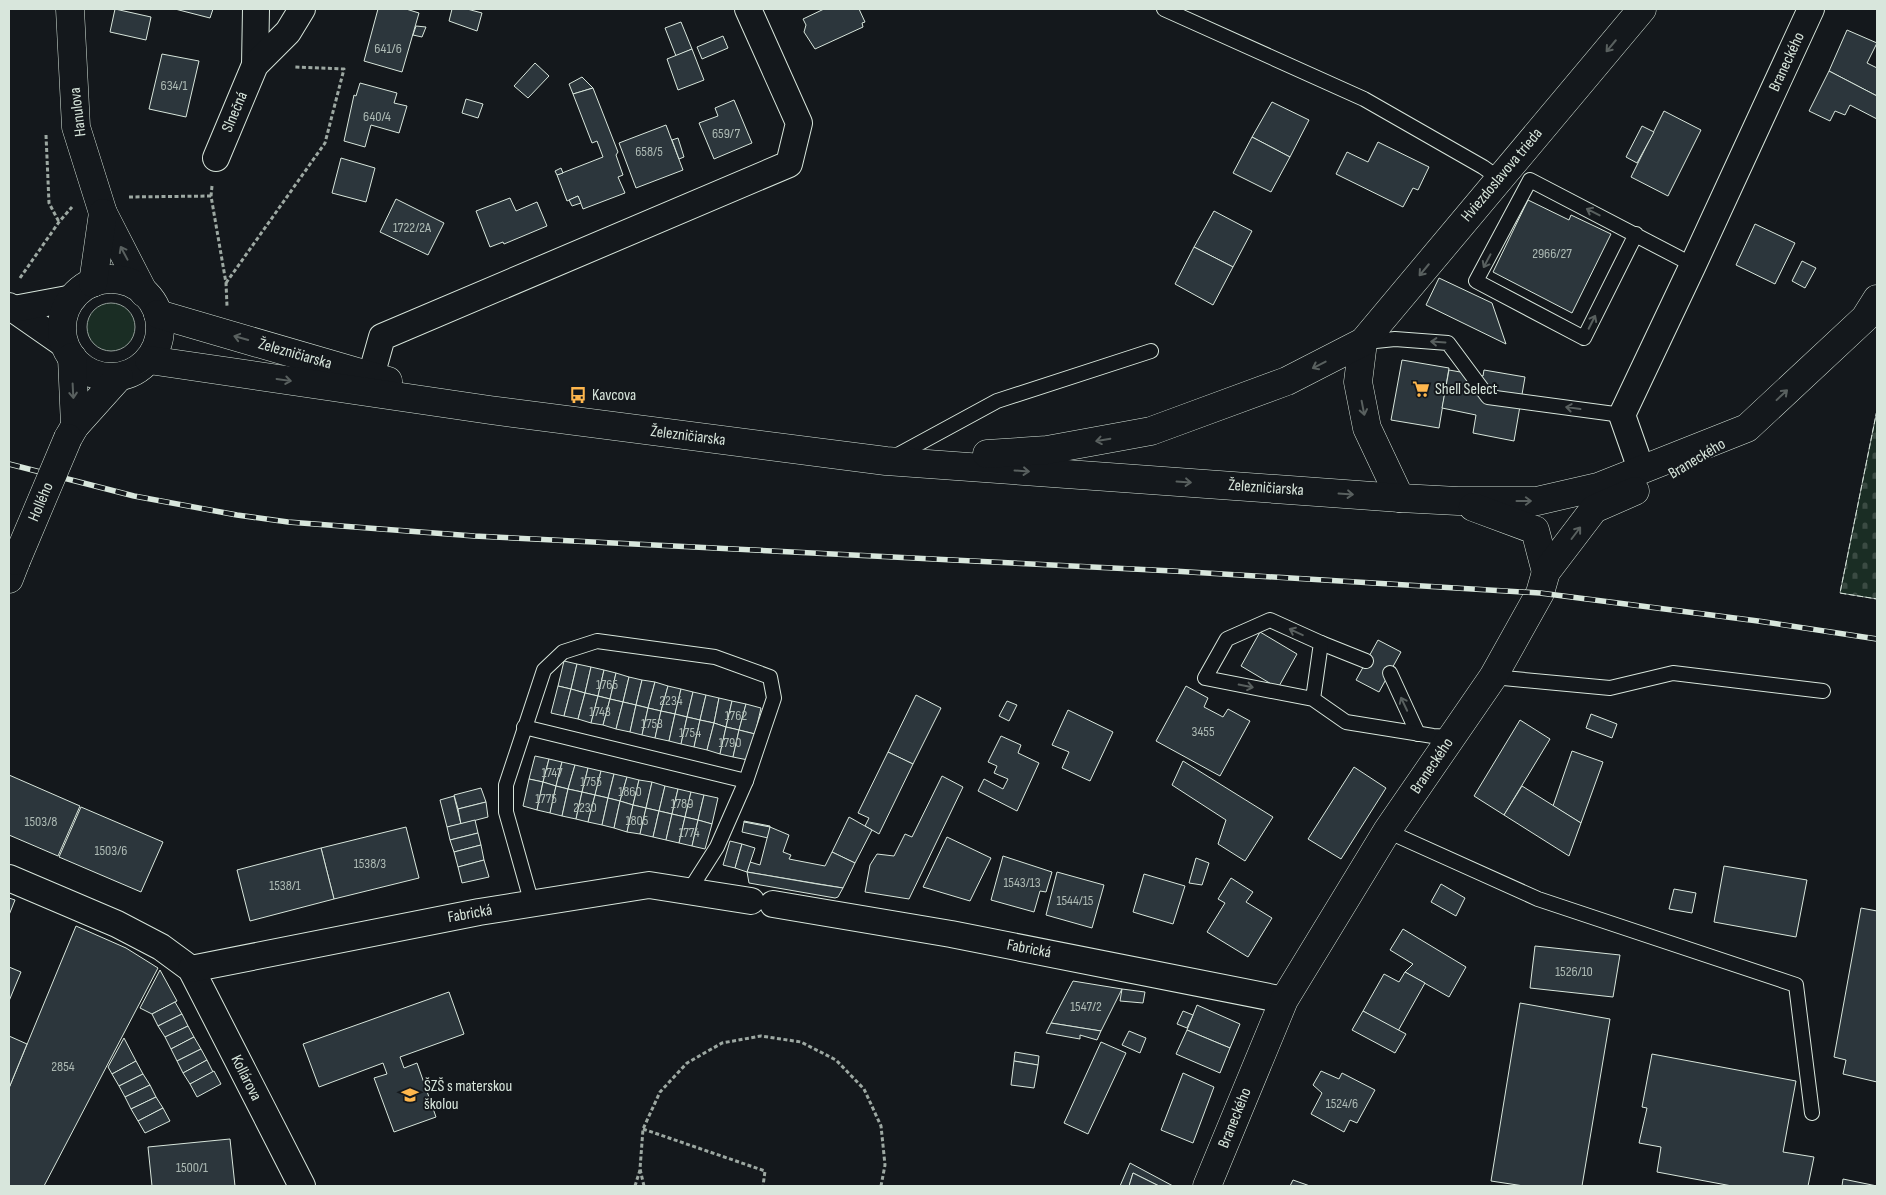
<svg xmlns="http://www.w3.org/2000/svg" width="1886" height="1195" viewBox="0 0 1886 1195" font-family="'Sofia Sans Condensed',sans-serif">
<style>
.green{fill:#1a2d24;stroke:#939e99}
.cemetery{fill:url(#cemetery-stones);stroke:#939e99}
.building{fill:#2c363c;stroke:#d8e6dc}
.lines{fill:none;stroke-linecap:round;stroke-linejoin:round}
.service-casing{stroke:#d8e6dc;stroke-width:16}
.minor-casing{stroke:#d8e6dc;stroke-width:28}
.tertiary-casing{stroke:#d8e6dc;stroke-width:29}
.path{stroke:#9da8a2;stroke-width:3;stroke-dasharray:4 2.5;stroke-linecap:butt}
.service{stroke:#14181c;stroke-width:14}
.minor{stroke:#14181c;stroke-width:26}
.tertiary{stroke:#14181c;stroke-width:28}
.rail-casing{stroke:#d8e6dc;stroke-width:5.5}
.rail{stroke:#14181c;stroke-width:4;stroke-dasharray:11;stroke-linecap:butt}
.tertiary-bridge-casing{stroke:#d8e6dc;stroke-width:29;stroke-linecap:butt}
.tertiary-bridge{stroke:#14181c;stroke-width:28}
.fence{stroke:#d8e6dc;stroke-width:1;stroke-dasharray:6 2.5;stroke-linecap:butt}
.oneway{stroke:#59605f}
.labels{text-anchor:middle;dominant-baseline:central;stroke-width:4;stroke-linejoin:round;paint-order:stroke}
.number-label{font-size:14px;fill:#adbab4}
.street-label{font-size:16px;fill:#d8e6dc;stroke:#14181c}
.poi-label{font-size:16px;fill:#d8e6dc;stroke:#14181c;text-anchor:start}
</style>
<defs>
<pattern id="cemetery-stones" width="16" height="16" patternUnits="userSpaceOnUse" patternTransform="scale(1.25)"><rect width="16" height="16" fill="#1a2d24"/><path d="M2 7V4a2 2 0 0 1 4 0v3zM10 15v-3a2 2 0 0 1 4 0v3z" fill="#3b4b43"/></pattern>
</defs>
<rect width="100%" height="100%" fill="#14181c"/>
<!-- green -->
<circle class="green" cx="111" cy="327" r="24"/>
<!-- cemetery -->
<path class="cemetery" d="M1877,410V599L1840,593Z"/>
<!-- building -->
<g class="building">
<path d="M115,9L151,17L146,40L110,32Z"/>
<path d="M175,9H213L210,18Z"/>
<path d="M378,9H406L419,13L402,72L364,61Z"/>
<path d="M452,9H467L482,13L477,31L449,21Z"/>
<path d="M824,9H859L865,22L862,23L863,27L815,49L804,32L806,25L803,19Z"/>
<path d="M681,22L692,49L676,56L665,28Z"/>
<path d="M416,26L426,27L422,37L413,35Z"/>
<path d="M1847,30L1877,43L1867,63L1877,68V96L1829,71Z"/>
<path d="M723,36L728,48L702,59L697,47Z"/>
<path d="M692,49L704,80L678,90L667,59Z"/>
<path d="M162,54L199,61L186,117L149,109Z"/>
<path d="M535,63L549,76L528,98L514,86Z"/>
<path d="M1829,71L1877,96V119L1850,105L1845,115L1835,111L1830,121L1809,111Z"/>
<path d="M582,77L593,88L573,94L569,84Z"/>
<path d="M360,83L397,93L394,103L407,106L399,133L371,125L365,147L344,141L354,95L356,96Z"/>
<path d="M593,88L618,152L616,155L623,175L618,177L625,193L583,209L578,196L567,201L557,175L603,157L597,141L592,143L573,94Z"/>
<path d="M466,99L483,104L478,118L462,113Z"/>
<path d="M734,100L752,143L714,159L699,123L718,116L715,108Z"/>
<path d="M1272,102L1309,120L1290,157L1252,137Z"/>
<path d="M1664,111L1701,130L1668,196L1631,177Z"/>
<path d="M666,125L683,170L636,188L619,143Z"/>
<path d="M1642,126L1654,132L1637,163L1626,157Z"/>
<path d="M1252,137L1290,157L1271,192L1233,173Z"/>
<path d="M678,138L684,157L679,159L672,140Z"/>
<path d="M1378,142L1429,167L1418,190L1413,188L1403,207L1336,174L1347,152L1368,162Z"/>
<path d="M341,158L375,168L366,202L332,193Z"/>
<path d="M561,168L563,173L557,175L555,171Z"/>
<path d="M578,196L581,203L572,206L569,200Z"/>
<path d="M510,198L516,211L537,202L547,226L504,244L503,242L490,247L476,211Z"/>
<path d="M396,199L444,223L428,255L380,232Z"/>
<path d="M1528,200L1569,220L1571,215L1611,234L1572,313L1493,272Z"/>
<path d="M1214,211L1252,231L1233,267L1194,247Z"/>
<path d="M1755,224L1795,243L1775,284L1736,265Z"/>
<path d="M1194,247L1233,267L1213,305L1175,284Z"/>
<path d="M1802,261L1816,268L1805,288L1792,281Z"/>
<path d="M1439,278L1492,303L1506,344L1426,305Z"/>
<path d="M1402,360L1449,368L1439,428L1391,420Z"/>
<path d="M1449,370L1483,376L1484,370L1525,377L1514,441L1473,433L1476,415L1442,408Z"/>
<path d="M1260,632L1297,654L1278,688L1241,666Z"/>
<path d="M1378,640L1401,652L1379,692L1356,680Z"/>
<path d="M564,661L577,664L571,689L558,686Z"/>
<path d="M577,664L591,667L585,693L571,689Z"/>
<path d="M591,667L604,670L598,696L585,693Z"/>
<path d="M604,670L616,673L610,699L598,696Z"/>
<path d="M616,673L629,677L623,702L610,699Z"/>
<path d="M629,677L642,680L636,705L623,702Z"/>
<path d="M642,680L655,682L648,708L636,705Z"/>
<path d="M655,682L668,686L661,711L648,708Z"/>
<path d="M558,686L571,689L564,716L551,713Z"/>
<path d="M668,686L681,689L675,714L661,711Z"/>
<path d="M1186,686L1208,698L1204,707L1223,717L1228,709L1250,721L1220,776L1156,741Z"/>
<path d="M571,689L585,693L578,719L564,716Z"/>
<path d="M681,689L693,692L687,717L675,714Z"/>
<path d="M693,692L706,695L700,720L687,717Z"/>
<path d="M585,693L598,696L591,723L578,719Z"/>
<path d="M706,695L719,698L714,723L700,720Z"/>
<path d="M916,695L941,708L913,764L888,752Z"/>
<path d="M598,696L610,699L603,725L591,723Z"/>
<path d="M719,698L732,701L726,727L714,723Z"/>
<path d="M610,699L623,702L616,729L603,725Z"/>
<path d="M732,701L746,704L739,730L726,727Z"/>
<path d="M1007,701L1017,705L1009,721L999,716Z"/>
<path d="M623,702L636,705L630,732L616,729Z"/>
<path d="M746,704L761,708L755,734L739,730Z"/>
<path d="M636,705L648,708L642,735L630,732Z"/>
<path d="M648,708L661,711L655,738L642,735Z"/>
<path d="M1068,710L1113,732L1090,781L1062,768L1069,752L1052,745Z"/>
<path d="M661,711L675,714L669,741L655,738Z"/>
<path d="M675,714L687,717L681,744L669,741Z"/>
<path d="M1591,714L1617,724L1612,738L1586,728Z"/>
<path d="M687,717L700,720L694,747L681,744Z"/>
<path d="M700,720L714,723L707,750L694,747Z"/>
<path d="M1520,720L1550,739L1504,815L1474,796Z"/>
<path d="M714,723L726,727L720,754L707,750Z"/>
<path d="M726,727L739,730L733,757L720,754Z"/>
<path d="M739,730L755,734L748,760L733,757Z"/>
<path d="M1001,736L1021,745L1018,753L1039,763L1017,811L978,791L984,779L1003,789L1008,779L994,773L997,766L988,762Z"/>
<path d="M1572,751L1603,762L1581,823L1553,806Z"/>
<path d="M888,752L913,764L879,834L865,826L869,818L858,813Z"/>
<path d="M535,756L549,759L543,782L529,779Z"/>
<path d="M549,759L562,762L556,786L543,782Z"/>
<path d="M1183,761L1273,817L1245,861L1218,844L1226,820L1172,785Z"/>
<path d="M562,762L575,765L568,789L556,786Z"/>
<path d="M575,765L588,768L582,792L568,789Z"/>
<path d="M1354,767L1386,788L1341,859L1308,839Z"/>
<path d="M588,768L601,771L595,795L582,792Z"/>
<path d="M601,771L614,774L608,798L595,795Z"/>
<path d="M614,774L627,777L620,801L608,798Z"/>
<path d="M9,775L80,806L58,856L9,835Z"/>
<path d="M942,776L963,787L909,899L865,892L870,865L877,854L894,856L905,834L912,837Z"/>
<path d="M627,777L639,780L633,805L620,801Z"/>
<path d="M529,779L543,782L537,810L523,806Z"/>
<path d="M639,780L652,782L646,808L633,805Z"/>
<path d="M543,782L556,786L550,813L537,810Z"/>
<path d="M652,782L665,786L659,811L646,808Z"/>
<path d="M556,786L568,789L562,816L550,813Z"/>
<path d="M665,786L678,789L672,814L659,811Z"/>
<path d="M1522,786L1581,823L1569,856L1504,815Z"/>
<path d="M481,788L486,802L458,809L454,795Z"/>
<path d="M568,789L582,792L576,819L562,816Z"/>
<path d="M678,789L691,792L685,817L672,814Z"/>
<path d="M582,792L595,795L588,822L576,819Z"/>
<path d="M691,792L704,795L698,820L685,817Z"/>
<path d="M595,795L608,798L602,825L588,822Z"/>
<path d="M704,795L718,798L712,824L698,820Z"/>
<path d="M454,796L461,824L447,827L440,800Z"/>
<path d="M608,798L620,801L614,828L602,825Z"/>
<path d="M620,801L633,805L627,832L614,828Z"/>
<path d="M486,802L488,817L461,824L458,809Z"/>
<path d="M633,805L646,808L640,834L627,832Z"/>
<path d="M81,807L163,842L141,892L59,857Z"/>
<path d="M646,808L659,811L653,837L640,834Z"/>
<path d="M659,811L672,814L666,840L653,837Z"/>
<path d="M672,814L685,817L679,843L666,840Z"/>
<path d="M685,817L698,820L692,846L679,843Z"/>
<path d="M849,817L872,830L855,863L832,852Z"/>
<path d="M475,820L478,833L450,840L447,827Z"/>
<path d="M698,820L712,824L705,849L692,846Z"/>
<path d="M744,821L770,826V827L744,822Z"/>
<path d="M744,822L770,827L768,838L742,832Z"/>
<path d="M406,827L419,878L334,899L321,848Z"/>
<path d="M770,827L789,835L783,852L791,855L789,859L825,866L832,852L855,863L843,888L747,872L750,862L760,865Z"/>
<path d="M478,833L481,845L454,852L450,840Z"/>
<path d="M947,837L991,858L970,901L923,887Z"/>
<path d="M730,841L742,844L735,868L723,865Z"/>
<path d="M742,844L755,848L747,872L735,868Z"/>
<path d="M481,845L484,860L458,867L454,852Z"/>
<path d="M321,848L334,899L250,921L237,870Z"/>
<path d="M1003,856L1052,872L1046,892L1040,891L1034,912L991,900Z"/>
<path d="M1196,858L1209,863L1202,885L1189,883Z"/>
<path d="M484,860L489,877L462,883L458,867Z"/>
<path d="M1724,866L1807,880L1796,937L1714,922Z"/>
<path d="M747,872L817,884L843,888L838,897L835,898L749,883Z"/>
<path d="M1057,872L1104,885L1092,928L1046,915Z"/>
<path d="M1144,874L1185,886L1173,924L1133,912Z"/>
<path d="M1231,878L1253,892L1246,902L1272,918L1248,957L1207,932L1225,903L1218,899Z"/>
<path d="M1441,884L1465,898L1456,916L1431,902Z"/>
<path d="M1674,889L1696,893L1692,913L1669,909Z"/>
<path d="M9,898L15,900L9,915Z"/>
<path d="M1861,908L1877,911V1082L1843,1074L1846,1060L1834,1057Z"/>
<path d="M76,926L126,948L158,968L44,1186H9V1088Z"/>
<path d="M1403,929L1466,967L1449,997L1405,972L1413,964L1390,950Z"/>
<path d="M1535,946L1620,955L1613,997L1530,988Z"/>
<path d="M9,967L21,972L9,1001Z"/>
<path d="M160,970L177,1001L152,1014L140,1008Z"/>
<path d="M1405,972L1425,983L1398,1031L1363,1011L1384,974L1399,982Z"/>
<path d="M1073,981L1122,989L1101,1031L1051,1023Z"/>
<path d="M1122,989L1145,992L1143,1003L1120,1001Z"/>
<path d="M449,992L464,1034L400,1057L404,1068L417,1063L436,1117L394,1132L374,1078L387,1074L383,1063L319,1087L303,1044Z"/>
<path d="M175,1002L182,1014L158,1026L152,1014Z"/>
<path d="M1520,1003L1610,1019L1582,1186H1524L1491,1181Z"/>
<path d="M1197,1005L1240,1024L1230,1048L1187,1030Z"/>
<path d="M1183,1011L1193,1015L1187,1028L1177,1024Z"/>
<path d="M1363,1011L1406,1034L1395,1053L1352,1030Z"/>
<path d="M182,1014L188,1026L165,1037L158,1026Z"/>
<path d="M1051,1023L1101,1031L1097,1040L1080,1035V1039L1046,1033Z"/>
<path d="M188,1026L194,1037L171,1049L165,1037Z"/>
<path d="M1187,1030L1230,1048L1220,1073L1176,1054Z"/>
<path d="M1129,1031L1146,1038L1140,1053L1122,1045Z"/>
<path d="M9,1036L27,1044L9,1088Z"/>
<path d="M194,1037L201,1049L177,1061L171,1049Z"/>
<path d="M124,1038L136,1061L112,1074L108,1067Z"/>
<path d="M1101,1042L1126,1053L1088,1134L1064,1123Z"/>
<path d="M201,1049L207,1060L183,1073L177,1061Z"/>
<path d="M1015,1052L1039,1056L1038,1065L1014,1061Z"/>
<path d="M1652,1054L1796,1081L1783,1152L1814,1157L1808,1186H1732L1657,1172L1661,1147L1639,1143L1647,1108L1642,1107Z"/>
<path d="M207,1060L213,1072L190,1084L183,1073Z"/>
<path d="M136,1061L143,1074L119,1086L112,1074Z"/>
<path d="M1014,1061L1038,1065L1034,1088L1011,1085Z"/>
<path d="M214,1071L221,1084L197,1097L190,1084Z"/>
<path d="M1321,1071L1339,1079L1342,1073L1375,1090L1357,1123L1350,1120L1344,1132L1311,1114L1322,1093L1313,1085Z"/>
<path d="M1183,1073L1214,1087L1193,1143L1161,1130Z"/>
<path d="M143,1074L150,1085L125,1097L119,1086Z"/>
<path d="M150,1085L156,1097L131,1109L125,1097Z"/>
<path d="M156,1097L163,1108L138,1121L131,1109Z"/>
<path d="M163,1108L170,1121L145,1133L138,1121Z"/>
<path d="M230,1139L235,1186H152L148,1147Z"/>
<path d="M1130,1163L1173,1186H1159L1133,1173L1129,1186H1120Z"/>
<path d="M1133,1173L1159,1186H1129Z"/>
<path d="M1843,1179L1877,1186H1842Z"/>
<path d="M1293,1180L1310,1186H1290Z"/>
</g>
<g class="lines">
<!-- service casing -->
<g class="service-casing">
<g id="service">
<path d="M1164,9L1364,99L1483,167L1500,179"/>
<path d="M1636,234L1584,338L1476,281L1530,180L1693,265"/>
<path d="M1366,342L1395,339L1448,343L1488,397L1622,415"/>
<path d="M894,457L997,401L1151,351"/>
<path d="M1321,643L1366,661"/>
<path d="M1390,673L1418,734"/>
<path d="M1493,677L1610,688L1673,673L1823,691"/>
<path d="M1313,699L1321,643L1270,620L1227,639L1205,678L1313,699L1346,722L1433,736L1451,737"/>
<path d="M524,727L746,781"/>
<path d="M1387,831L1538,899L1796,985L1812,1113"/>
<path d="M532,904L506,812V785L544,670L563,652L597,641L715,657L770,677L774,698L746,781L717,847L689,891"/>
</g>
</g>
<!-- minor casing -->
<g class="minor-casing">
<g id="minor">
<path d="M255,65L256,9"/>
<path d="M216,158L255,65L288,32L302,9"/>
<path d="M9,306L65,345"/>
<path d="M14,309L73,298"/>
<path d="M371,376L382,337L789,164L799,123L748,9"/>
<path d="M1641,469L1622,415L1693,265L1811,9"/>
<path d="M9,878L117,924L161,947L191,969L302,1186"/>
<path d="M773,904L951,934L1284,1000"/>
<path d="M191,969L479,912L649,885L751,901"/>
</g>
</g>
<!-- tertiary casing -->
<g class="tertiary-casing">
<g id="tertiary">
<path d="M70,9L76,127L103,213L144,293"/>
<circle cx="111" cy="328" r="49"/>
<path d="M93,283L103,213"/>
<path d="M158,314L388,381"/>
<path d="M1363,342L1358,382L1367,428L1400,498"/>
<path d="M72,357L75,426"/>
<path d="M149,360L490,410L886,461L1400,498L1458,501H1537L1598,487L1747,428L1865,318L1877,299"/>
<path d="M68,438L75,426L119,377"/>
<path d="M987,454L1047,450L1151,431L1287,381L1363,342L1642,9"/>
<path d="M1473,507L1535,530L1546,572"/>
<path d="M9,579L16,561"/>
<path d="M1207,1186L1284,1000L1387,831L1493,677L1540,593L1546,572L1594,509L1635,491"/>
</g>
</g>
<!-- path -->
<g class="path">
<path d="M46,135L49,203L59,222"/>
<path d="M212,186L211,196L226,283L227,306"/>
<path d="M129,197L211,196"/>
<path d="M20,278L59,222L72,207"/>
<path d="M226,283L325,143L344,69L294,67"/>
<path d="M643,1129L765,1171L763,1186"/>
<path d="M635,1186L640,1170"/>
<path d="M644,1186L640,1169L643,1129L660,1092L687,1063L722,1043L761,1036L801,1042L836,1060L864,1089L881,1126L885,1165L881,1186"/>
</g>
<!-- service -->
<use href="#service" class="service"/>
<!-- minor -->
<use href="#minor" class="minor"/>
<!-- tertiary -->
<use href="#tertiary" class="tertiary"/>
<!-- rail casing -->
<g class="rail-casing">
<path id="rail" d="M9,464L134,496L237,515L288,522L474,536L1173,571L1540,593L1758,621L1877,639"/>
</g>
<!-- rail -->
<use href="#rail" class="rail"/>
<!-- tertiary-bridge casing -->
<g class="tertiary-bridge-casing">
<path id="tertiary-bridge" d="M16,561L68,438"/>
</g>
<!-- tertiary-bridge -->
<use href="#tertiary-bridge" class="tertiary-bridge"/>
<!-- fence -->
<path class="fence" d="M1877,410L1840,593L1877,599"/>
</g>
<!-- one-way arrows -->
<defs><path id="oneway-shaft" d="M-6 0H5M1.5-3L5.5 0L1.5 3" fill="none" stroke-width="1.6" stroke-linecap="round" stroke-linejoin="round" transform="scale(1.25)"/></defs>
<g class="oneway">
<use href="#oneway-shaft" transform="translate(1611 46) rotate(130)"/>
<use href="#oneway-shaft" transform="translate(1593 212) rotate(-153)"/>
<use href="#oneway-shaft" transform="translate(124 253) rotate(-118)"/>
<use href="#oneway-shaft" transform="translate(1487 261) rotate(118)"/>
<use href="#oneway-shaft" transform="translate(1424 270) rotate(130)"/>
<use href="#oneway-shaft" transform="translate(1592 322) rotate(-63)"/>
<use href="#oneway-shaft" transform="translate(241 338) rotate(-164)"/>
<use href="#oneway-shaft" transform="translate(1438 342) rotate(-176)"/>
<use href="#oneway-shaft" transform="translate(1319 365) rotate(153)"/>
<use href="#oneway-shaft" transform="translate(284 380) rotate(8)"/>
<use href="#oneway-shaft" transform="translate(73 391) rotate(87)"/>
<use href="#oneway-shaft" transform="translate(1782 395) rotate(-43)"/>
<use href="#oneway-shaft" transform="translate(1363 408) rotate(79)"/>
<use href="#oneway-shaft" transform="translate(1573 408) rotate(-172)"/>
<use href="#oneway-shaft" transform="translate(1103 440) rotate(170)"/>
<use href="#oneway-shaft" transform="translate(1022 471) rotate(4)"/>
<use href="#oneway-shaft" transform="translate(1184 482) rotate(4)"/>
<use href="#oneway-shaft" transform="translate(1346 494) rotate(4)"/>
<use href="#oneway-shaft" transform="translate(1524 501)"/>
<use href="#oneway-shaft" transform="translate(1576 533) rotate(-53)"/>
<use href="#oneway-shaft" transform="translate(1296 632) rotate(-155)"/>
<use href="#oneway-shaft" transform="translate(1246 686) rotate(11)"/>
<use href="#oneway-shaft" transform="translate(1404 704) rotate(-115)"/>
</g>
<!-- icons -->
<defs>
<g id="supermarket-bare" transform="scale(1.35)"><path d="M-6-5.5h2.5l.6 2H6L4.5 2H-2.5L-4.4-4H-6ZM-1.5 3.2a1.3 1.3 0 1 0 .1 0ZM3 3.2a1.3 1.3 0 1 0 .1 0Z" fill="#ffb74d" stroke="#14181c" stroke-width="2.5" paint-order="stroke"/></g>
<g id="bus-bare" transform="scale(1.35)"><path d="M-5-6H5V4H4V6H2V4H-2V6H-4V4H-5ZM-3.5-4V0h7V-4ZM-3.5 1.2v1.5H-2V1.2ZM2 1.2v1.5H3.5V1.2Z" fill="#ffb74d" stroke="#14181c" stroke-width="2.5" paint-order="stroke"/></g>
<g id="school-bare" transform="scale(1.35)"><path d="M0-5L7-2L0 1L-7-2ZM-4 1L0 2.5L4 1V4Q0 6-4 4Z" fill="#ffb74d" stroke="#14181c" stroke-width="2.5" paint-order="stroke"/></g>
</defs>
<g fill-rule="evenodd">
<use href="#supermarket-bare" x="1421" y="389"/>
<use href="#bus-bare" x="578" y="395"/>
<use href="#school-bare" x="410" y="1095"/>
</g>
<g class="labels">
<!-- number labels -->
<g class="number-label">
<text x="388" y="48">641/6</text>
<text x="174" y="85">634/1</text>
<text x="377" y="116">640/4</text>
<text x="726" y="133">659/7</text>
<text x="649" y="151">658/5</text>
<text x="412" y="227">1722/2A</text>
<text x="1552" y="253">2966/27</text>
<text x="607" y="684">1765</text>
<text x="671" y="700">2234</text>
<text x="600" y="711">1743</text>
<text x="736" y="715">1762</text>
<text x="652" y="723">1753</text>
<text x="1203" y="731">3455</text>
<text x="690" y="732">1754</text>
<text x="730" y="742">1790</text>
<text x="552" y="772">1747</text>
<text x="591" y="781">1755</text>
<text x="630" y="791">1860</text>
<text x="546" y="798">1775</text>
<text x="682" y="803">1789</text>
<text x="585" y="807">2230</text>
<text x="637" y="820">1805</text>
<text x="41" y="821">1503/8</text>
<text x="689" y="832">1774</text>
<text x="111" y="850">1503/6</text>
<text x="370" y="863">1538/3</text>
<text x="1022" y="882">1543/13</text>
<text x="285" y="885">1538/1</text>
<text x="1075" y="900">1544/15</text>
<text x="1574" y="971">1526/10</text>
<text x="1086" y="1006">1547/2</text>
<text x="63" y="1066">2854</text>
<text x="1342" y="1103">1524/6</text>
<text x="192" y="1167">1500/1</text>
</g>
<!-- street labels -->
<g class="street-label">
<text transform="translate(1787 62) rotate(-65)">Braneckého</text>
<text transform="translate(78 112) rotate(-97)">Hanulova</text>
<text transform="translate(235 112) rotate(-67)">Slnečná</text>
<text transform="translate(1502 175) rotate(-50)">Hviezdoslavova trieda</text>
<text transform="translate(295 354) rotate(16)">Železničiarska</text>
<text transform="translate(688 436) rotate(7)">Železničiarska</text>
<text transform="translate(1697 459) rotate(-31)">Braneckého</text>
<text transform="translate(1266 488) rotate(4)">Železničiarska</text>
<text transform="translate(41 502) rotate(-67)">Hollého</text>
<text transform="translate(1432 766) rotate(-56)">Braneckého</text>
<text transform="translate(470 914) rotate(-10)">Fabrická</text>
<text transform="translate(1029 949) rotate(11)">Fabrická</text>
<text transform="translate(246 1078) rotate(63)">Kollárova</text>
<text transform="translate(1235 1118) rotate(-68)">Braneckého</text>
</g>
<!-- poi labels -->
<g class="poi-label">
<text x="1435" y="389">Shell Select</text>
<text x="592" y="395">Kavcova</text>
<text x="424" y="1086">ŠZŠ s materskou<tspan x="424" dy="18">školou</tspan></text>
</g>
</g>
<!-- border -->
<rect width="1886" height="1195" fill="none" stroke="#d8e6dc" stroke-width="20"/>
</svg>
